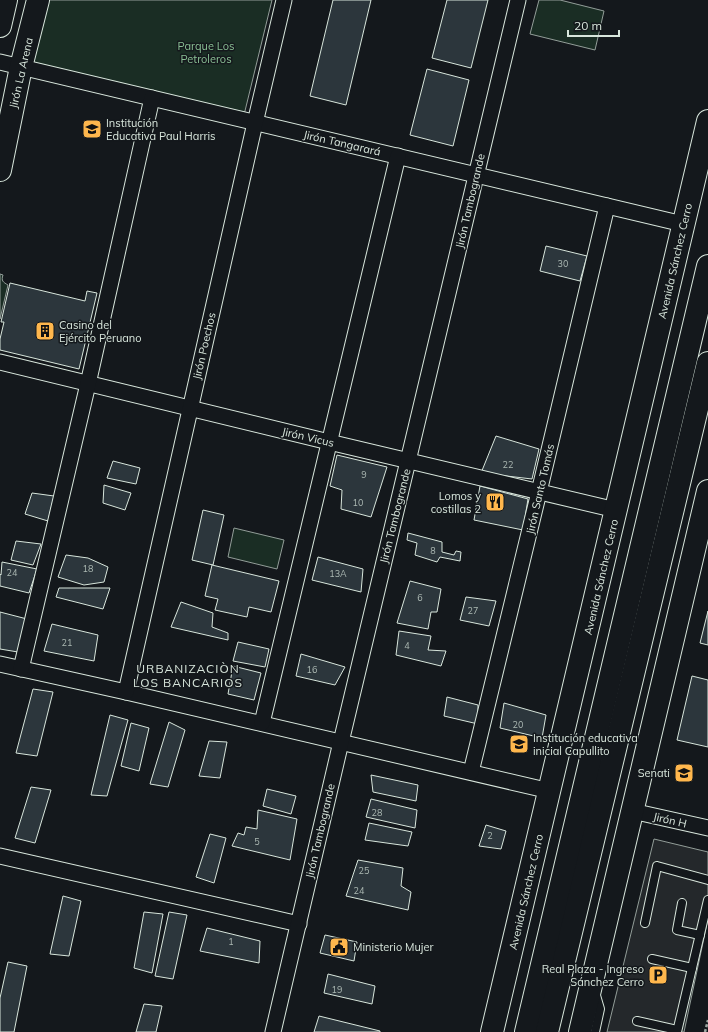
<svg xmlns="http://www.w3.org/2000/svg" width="708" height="1032" viewBox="0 0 708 1032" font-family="Mulish,sans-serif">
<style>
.green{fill:#1a2d24;stroke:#939e99}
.parking{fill:#24282b;stroke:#939e99}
.building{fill:#2c363c;stroke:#d8e6dc}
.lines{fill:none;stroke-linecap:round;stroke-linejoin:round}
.lane-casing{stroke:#d8e6dc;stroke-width:10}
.street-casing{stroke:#d8e6dc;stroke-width:17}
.secondary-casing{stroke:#d8e6dc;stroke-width:24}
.primary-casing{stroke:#d8e6dc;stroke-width:24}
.path{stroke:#9da8a2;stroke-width:2.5;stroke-dasharray:3 2;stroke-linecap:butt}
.lane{stroke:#14181c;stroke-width:8}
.street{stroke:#14181c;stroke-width:15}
.secondary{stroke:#14181c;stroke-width:22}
.primary{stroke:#14181c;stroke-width:22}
.labels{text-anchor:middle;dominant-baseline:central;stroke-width:3;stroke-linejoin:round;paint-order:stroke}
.number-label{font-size:9px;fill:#adbab4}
.park-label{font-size:11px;fill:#8ac095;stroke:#14181c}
.street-label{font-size:11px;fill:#d8e6dc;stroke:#14181c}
.poi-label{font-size:11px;fill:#d8e6dc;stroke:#14181c;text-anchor:start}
.neighbourhood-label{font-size:12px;letter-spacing:1px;fill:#d8e6dc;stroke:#14181c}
</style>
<rect width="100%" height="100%" fill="#14181c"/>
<!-- green -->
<g class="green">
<path d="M42,0H272L244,115L27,61Z"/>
<path d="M539,0H560L604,11L595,50L530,34Z"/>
<path d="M0,274L3,275C1,281 3,282 8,285L0,319Z"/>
<path d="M234,528L284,540L277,569L228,557Z"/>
</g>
<!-- parking -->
<path class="parking" d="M654,839L708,852V919L684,1032H607Z"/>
<!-- building -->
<g class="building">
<path d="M333,0H371L346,105L310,96Z"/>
<path d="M447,0H488L471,68L432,58Z"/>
<path d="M427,69L469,80L453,146L410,135Z"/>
<path d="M546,246L587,256L580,281L540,271Z"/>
<path d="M10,283L85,301L87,291L97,293L79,369L0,350V339L4,322H1Z"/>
<path d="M496,436L539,449L532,479L481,473Z"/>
<path d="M337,455L387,467L371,517L341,509L342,490L330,486Z"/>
<path d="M113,461L140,468L136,484L107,478Z"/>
<path d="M104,485L131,493L125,510L103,503Z"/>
<path d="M480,486L528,499L523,530L474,520Z"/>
<path d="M32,493L54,496L48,521L25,514Z"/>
<path d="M203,510L224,515L213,565L192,560Z"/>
<path d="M408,533L442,542V552L454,555L456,551L461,552L460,561L440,557L437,562L415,555L417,543L407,540Z"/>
<path d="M16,541L41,544L33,565L11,560Z"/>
<path d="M66,555L88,558L108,567L104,582L84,585L58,577Z"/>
<path d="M318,557L363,569L361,592L312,580Z"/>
<path d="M2,562L37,569L29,593L0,586V574L1,575Z"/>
<path d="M212,565L279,581L271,612L249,607L247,617L215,610L218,599L205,596Z"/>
<path d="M410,581L441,589L437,612H431L428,629L397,623Z"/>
<path d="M59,588H110L103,609L56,597Z"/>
<path d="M466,597L496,601L489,626L460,620Z"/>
<path d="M181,602L213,613L212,627L228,633V640L171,627Z"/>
<path d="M708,611V645L700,643Z"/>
<path d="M0,612L27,619L18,652L0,649Z"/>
<path d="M52,624L98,635L94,661L44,651Z"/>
<path d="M399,631L431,636L428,650L446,651L441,666L396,655Z"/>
<path d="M238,642L269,649L265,667L233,661Z"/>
<path d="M301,654L345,667L335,685L296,676Z"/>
<path d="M233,666L261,673L254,700L228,694Z"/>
<path d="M692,676L708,680V747L677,740Z"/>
<path d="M33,689L53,692L37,756L16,753Z"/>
<path d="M447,697L478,705V724L444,716Z"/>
<path d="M504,703L546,715L542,738L500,728Z"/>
<path d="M110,715L128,720L107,796L91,795Z"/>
<path d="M169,722L185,730L168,787L150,784Z"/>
<path d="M131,723L149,728L139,771L121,766Z"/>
<path d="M209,741L227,742L220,778L199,776Z"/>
<path d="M371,775L418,785L416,801L373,792Z"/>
<path d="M31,787L51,790L35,843L15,838Z"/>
<path d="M267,789L296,796L291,814L263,806Z"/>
<path d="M371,799L417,810L415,828L366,817Z"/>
<path d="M258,810L297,819L290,860L232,846L238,833L244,835L246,827L257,829Z"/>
<path d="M369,823L412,832L408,846L365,840Z"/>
<path d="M486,825L506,831L501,849L479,846Z"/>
<path d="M210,834L226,838L214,883L196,877Z"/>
<path d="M358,860L403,868L401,886L411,892L408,910L346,896Z"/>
<path d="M63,896L81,901L69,956L50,954Z"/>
<path d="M144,912L163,914L152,973L134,968Z"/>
<path d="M169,912L187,915L173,979L155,976Z"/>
<path d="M207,928L260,941L259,963L200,951Z"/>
<path d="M325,935L357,942L354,961L320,953Z"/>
<path d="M8,962L27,966L14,1032H0V998Z"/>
<path d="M328,974L375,986L372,1004L324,993Z"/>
<path d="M144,1004L162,1006L156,1032H136Z"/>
<path d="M319,1016L380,1031V1032H314Z"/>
</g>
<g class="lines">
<!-- lane casing -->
<g class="lane-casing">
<g id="lane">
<path d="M682,903L677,930L700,935"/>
<path d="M645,923L657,866L708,880"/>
<path d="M652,959L692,968"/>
<path d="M637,1021L677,1030"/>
<path d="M595,1032L600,1009L595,992"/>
<path d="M677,1032L708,900"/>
</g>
</g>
<!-- street casing -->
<g class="street-casing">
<g id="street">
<path d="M0,62L683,224"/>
<path d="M0,362L329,442L616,510"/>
<path d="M0,664L126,692L550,791"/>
<path d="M21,669L88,384L152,98"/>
<path d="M126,692L255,123L284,0"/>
<path d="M262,723L398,156"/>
<path d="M471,772L539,492L607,206"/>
<path d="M632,811L708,828"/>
<path d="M0,856L299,924"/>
<path d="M273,1032L341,742L518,0"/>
</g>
</g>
<!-- secondary casing -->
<g class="secondary-casing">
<g id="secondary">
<path d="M0,26L6,0"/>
<path d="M0,170L21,67L38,0"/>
<path d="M492,1032L708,121"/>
<path d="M580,1032L708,491"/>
</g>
</g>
<!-- primary casing -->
<g class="primary-casing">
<g id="primary">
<path d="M526,1032L708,266"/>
<path d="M547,1032L708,363"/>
</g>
</g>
<!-- path -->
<path class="path" d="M705,1032L708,1020"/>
<!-- lane -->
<use href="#lane" class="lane"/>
<!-- street -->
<use href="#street" class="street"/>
<!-- secondary -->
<use href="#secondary" class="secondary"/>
<!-- primary -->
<use href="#primary" class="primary"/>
</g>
<!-- icons -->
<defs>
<g id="school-square" transform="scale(1)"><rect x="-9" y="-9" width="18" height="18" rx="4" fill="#ffb74d" stroke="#14181c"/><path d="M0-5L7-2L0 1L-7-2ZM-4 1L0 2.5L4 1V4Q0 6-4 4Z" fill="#111"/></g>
<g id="building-square" transform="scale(1)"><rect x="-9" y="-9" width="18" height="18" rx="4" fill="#ffb74d" stroke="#14181c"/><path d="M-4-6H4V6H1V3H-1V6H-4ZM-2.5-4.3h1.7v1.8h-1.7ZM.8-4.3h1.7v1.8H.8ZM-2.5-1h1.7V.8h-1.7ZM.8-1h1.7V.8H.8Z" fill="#111"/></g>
<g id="restaurant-square" transform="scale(1)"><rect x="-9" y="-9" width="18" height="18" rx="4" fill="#ffb74d" stroke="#14181c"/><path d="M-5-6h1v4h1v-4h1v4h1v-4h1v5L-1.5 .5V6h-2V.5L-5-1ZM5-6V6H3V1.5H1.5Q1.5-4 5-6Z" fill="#111"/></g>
<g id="university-square" transform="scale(1)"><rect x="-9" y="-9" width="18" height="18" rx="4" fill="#ffb74d" stroke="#14181c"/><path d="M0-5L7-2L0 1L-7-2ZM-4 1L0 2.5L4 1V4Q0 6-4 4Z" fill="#111"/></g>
<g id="civic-square" transform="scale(1)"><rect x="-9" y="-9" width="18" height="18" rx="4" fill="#ffb74d" stroke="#14181c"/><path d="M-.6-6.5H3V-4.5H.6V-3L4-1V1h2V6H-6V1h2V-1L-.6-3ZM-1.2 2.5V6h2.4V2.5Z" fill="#111"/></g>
<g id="parking-square" transform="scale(1)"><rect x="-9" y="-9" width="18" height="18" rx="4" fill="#ffb74d" stroke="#14181c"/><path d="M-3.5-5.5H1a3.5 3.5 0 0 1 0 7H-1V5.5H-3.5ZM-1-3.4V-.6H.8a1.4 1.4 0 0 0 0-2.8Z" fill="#111"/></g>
</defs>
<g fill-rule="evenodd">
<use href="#school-square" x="92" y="129"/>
<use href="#building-square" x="45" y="331"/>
<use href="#restaurant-square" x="495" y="502"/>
<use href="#school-square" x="519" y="744"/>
<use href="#university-square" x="684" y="773"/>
<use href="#civic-square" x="339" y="947"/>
<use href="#parking-square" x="658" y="975"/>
</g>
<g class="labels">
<!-- number labels -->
<g class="number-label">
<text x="563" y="263">30</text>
<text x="508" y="464">22</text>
<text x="364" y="474">9</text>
<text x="358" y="502">10</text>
<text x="433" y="550">8</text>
<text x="88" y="568">18</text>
<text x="12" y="572">24</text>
<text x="338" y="573">13A</text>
<text x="420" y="597">6</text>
<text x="473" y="610">27</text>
<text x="67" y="642">21</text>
<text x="407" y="645">4</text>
<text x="312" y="669">16</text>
<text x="518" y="724">20</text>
<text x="377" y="812">28</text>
<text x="490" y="835">2</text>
<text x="257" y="841">5</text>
<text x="364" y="870">25</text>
<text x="359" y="890">24</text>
<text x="231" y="941">1</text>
<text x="337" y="989">19</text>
</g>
<!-- park labels -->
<g class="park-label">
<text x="206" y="46">Parque Los<tspan x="206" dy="13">Petroleros</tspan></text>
</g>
<!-- street labels -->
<g class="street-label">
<text transform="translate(21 73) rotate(-77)">Jirón La Arena</text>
<text transform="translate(342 143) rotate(13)">Jirón Tangarará</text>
<text transform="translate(470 201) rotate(-77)">Jirón Tambogrande</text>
<text transform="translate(675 261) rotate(-77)">Avenida Sánchez Cerro</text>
<text transform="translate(204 346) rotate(-77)">Jirón Poechos</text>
<text transform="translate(308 437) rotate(13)">Jirón Vicus</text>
<text transform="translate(540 489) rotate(-77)">Jirón Santo Tomás</text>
<text transform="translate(395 516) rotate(-76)">Jirón Tambogrande</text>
<text transform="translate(601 577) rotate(-77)">Avenida Sánchez Cerro</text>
<text transform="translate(670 820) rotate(13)">Jirón H</text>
<text transform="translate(320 831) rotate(-77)">Jirón Tambogrande</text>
<text transform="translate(526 892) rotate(-77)">Avenida Sánchez Cerro</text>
</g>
<!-- poi labels -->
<g class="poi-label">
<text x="106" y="123">Institución<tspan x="106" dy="13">Educativa Paul Harris</tspan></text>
<text x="59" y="325">Casino del<tspan x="59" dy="13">Ejército Peruano</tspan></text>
<text x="481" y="496" text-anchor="end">Lomos y<tspan x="481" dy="13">costillas 2</tspan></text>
<text x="533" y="738">Institución educativa<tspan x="533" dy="13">inicial Capullito</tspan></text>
<text x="670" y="773" text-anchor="end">Senati</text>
<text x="353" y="947">Ministerio Mujer</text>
<text x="644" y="969" text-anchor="end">Real Plaza - Ingreso<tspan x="644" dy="13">Sánchez Cerro</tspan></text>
</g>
<!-- neighbourhood labels -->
<g class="neighbourhood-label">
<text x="188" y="668">URBANIZACIÒN<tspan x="188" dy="14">LOS BANCARIOS</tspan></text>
</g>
</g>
<!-- scale -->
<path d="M568 30v6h51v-6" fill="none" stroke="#d8e6dc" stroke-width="2"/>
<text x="574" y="30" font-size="12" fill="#d8e6dc" stroke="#14181c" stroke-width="3" paint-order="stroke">20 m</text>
</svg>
